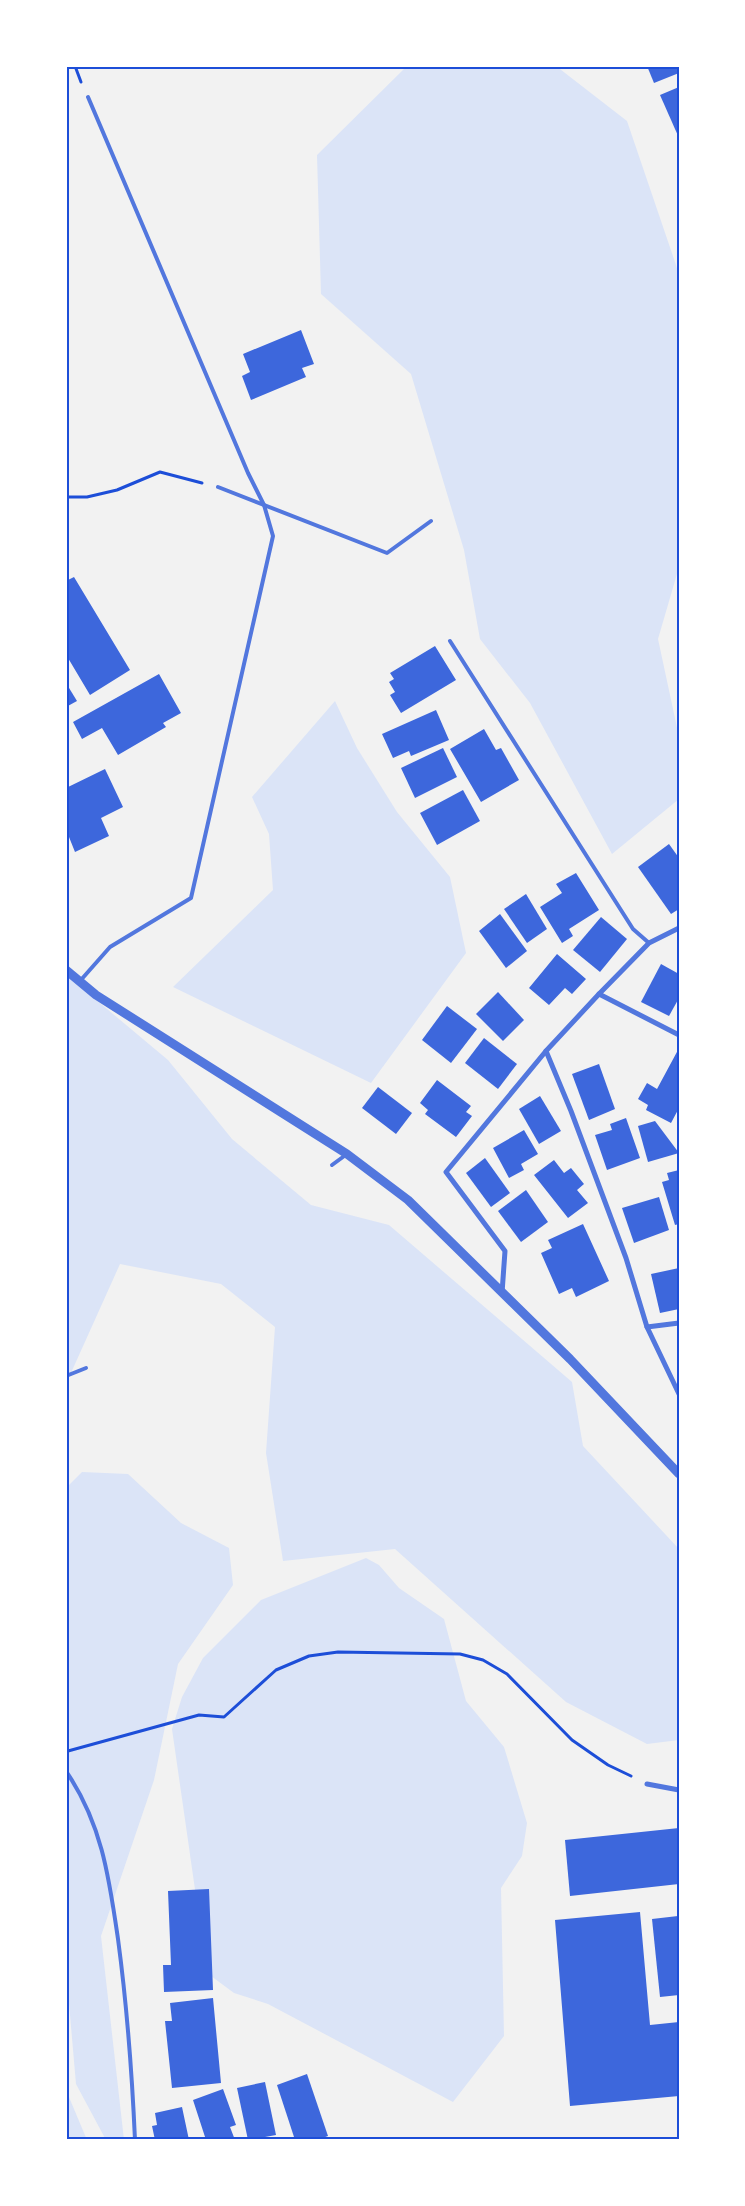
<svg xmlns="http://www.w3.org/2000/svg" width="745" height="2206" viewBox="0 0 745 2206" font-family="'Fira Sans',sans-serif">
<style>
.green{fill:#dbe4f7}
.building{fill:#3d67dc}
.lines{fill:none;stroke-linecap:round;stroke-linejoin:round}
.path{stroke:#1d4ed8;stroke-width:3}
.service{stroke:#5277de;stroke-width:4}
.minor{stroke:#5277de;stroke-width:5}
.tertiary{stroke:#5277de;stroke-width:9}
.neatline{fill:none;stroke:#1d4ed8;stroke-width:2}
</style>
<rect width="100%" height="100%" fill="#f2f2f2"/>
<!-- green -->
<g class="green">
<path d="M407,66H556L627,121L676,265L679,275V567L658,639L679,737V799L612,854L530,703L480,639L464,550L411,374L321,294L317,155Z"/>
<path d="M335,701L357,748L397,812L450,877L466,953L371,1083L173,987L273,890L269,834L252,797Z"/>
<path d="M66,978H70L168,1060L232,1139L311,1205L389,1225L572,1382L583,1446L679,1549V1740L647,1744L566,1702L395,1549L283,1561L266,1453L275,1327L221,1284L120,1264L66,1384Z"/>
<path d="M82,1472L128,1474L181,1523L229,1548L233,1585L178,1664L154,1780L101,1936L124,2140H106L76,2084L66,1969V1488Z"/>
<path d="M366,1558L379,1565L399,1588L444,1619L466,1701L504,1747L527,1823L522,1856L501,1888L504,2036L453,2102L268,2004L234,1993L207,1973L172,1729L182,1697L203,1658L261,1600Z"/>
<path d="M66,2090L87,2140H66Z"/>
</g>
<!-- building -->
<g class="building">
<path d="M647,66H679V73L654,83Z"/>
<path d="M679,87V138L660,95Z"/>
<path d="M301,330L314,364L302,368L306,377L251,400L242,376L250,372L243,354Z"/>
<path d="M74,577L130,670L90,695L68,658H66V581Z"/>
<path d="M435,646L456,680L401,713L390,695L395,692L389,682L394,679L390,673Z"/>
<path d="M159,674L181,713L163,723L166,727L118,755L102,728L82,739L73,722Z"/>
<path d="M66,683L77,701L66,707Z"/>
<path d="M436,710L449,740L411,756L409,751L393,758L382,734Z"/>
<path d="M484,729L496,750L501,748L519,780L481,802L450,749Z"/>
<path d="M443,748L457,777L415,798L401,768Z"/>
<path d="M105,769L123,807L101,818L109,836L75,852L69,837L66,838V788Z"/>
<path d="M463,790L480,821L437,845L420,813Z"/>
<path d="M669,844L679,858V909L671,914L638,867Z"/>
<path d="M576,873L599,910L569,929L573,936L562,943L540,907L562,893L556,884Z"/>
<path d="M526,894L547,929L527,943L504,909Z"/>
<path d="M500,914L527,951L506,968L479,931Z"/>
<path d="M601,917L627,939L600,972L573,950Z"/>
<path d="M557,954L586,979L572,994L565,988L549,1005L529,988Z"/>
<path d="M661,964L679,974V998L669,1016L641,1002Z"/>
<path d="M498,992L524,1020L503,1041L476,1014Z"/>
<path d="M447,1006L477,1029L451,1063L422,1040Z"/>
<path d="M484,1038L517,1064L498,1089L465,1063Z"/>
<path d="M678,1050L679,1108L671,1123L646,1110L648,1105L638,1099L647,1083L657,1089Z"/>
<path d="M599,1064L615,1109L589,1120L572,1074Z"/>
<path d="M437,1080L471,1106L466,1112L472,1116L456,1137L425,1114L428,1110L420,1103Z"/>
<path d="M378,1087L412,1113L396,1134L362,1108Z"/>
<path d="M540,1096L561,1131L539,1144L519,1109Z"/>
<path d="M626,1118L640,1158L607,1170L595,1135L612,1130L610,1124Z"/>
<path d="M655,1121L679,1153L648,1162L638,1126Z"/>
<path d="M524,1130L538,1154L521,1164L524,1170L509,1178L493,1148Z"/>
<path d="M485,1158L510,1193L491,1207L466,1173Z"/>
<path d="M554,1160L564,1173L571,1168L584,1184L577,1190L588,1203L568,1218L534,1175Z"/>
<path d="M679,1170V1224L675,1225L662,1182L669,1180L667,1173Z"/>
<path d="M526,1190L548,1222L521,1242L498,1211Z"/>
<path d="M659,1197L669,1230L634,1243L622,1208Z"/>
<path d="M583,1224L609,1281L576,1297L572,1288L559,1294L541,1253L552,1248L548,1240Z"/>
<path d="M679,1268V1309L660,1313L651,1274Z"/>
<path d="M679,1828V1884L570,1896L565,1840Z"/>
<path d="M209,1889L213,1990L164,1992L163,1965H171L168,1891Z"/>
<path d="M640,1912L650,2025L679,2022V2096L570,2106L555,1920Z"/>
<path d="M678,1916L679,1995L660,1997L652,1919Z"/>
<path d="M213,1998L221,2083L172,2088L165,2021H172L170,2003Z"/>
<path d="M307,2074L328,2136L317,2140H295L277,2085Z"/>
<path d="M265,2082L276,2135L248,2140L237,2088Z"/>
<path d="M223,2089L236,2125L230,2127L235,2140H206L193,2100Z"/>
<path d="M182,2107L189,2140H155L152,2126L157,2125L155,2113Z"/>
</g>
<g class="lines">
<!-- path -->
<g class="path">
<path d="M75,66L81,82"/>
<path d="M66,497H87L117,490L160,472L202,483"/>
<path d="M68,1751L199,1715L224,1717L276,1670L309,1656L338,1652L460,1654L483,1660L507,1674L572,1740L608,1765L631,1776"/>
</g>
<!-- service -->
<g class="service">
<path d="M218,487L387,553L431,521"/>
<path d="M450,641L633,929L649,943"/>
<path d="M80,981L110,947L191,898L273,536L264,505L248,473L88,97"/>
<path d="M332,1165L347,1154"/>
<path d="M66,1376L86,1368"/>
<path d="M66,1771C102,1824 109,1877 118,1939C127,2006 132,2073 135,2140"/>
</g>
<!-- minor -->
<g class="minor">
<path d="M599,994L679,1035"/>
<path d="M546,1051L571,1111L626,1258L647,1327L679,1394"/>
<path d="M502,1293L505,1251L446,1172L546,1051L599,994L649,943L679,928"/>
<path d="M647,1327L679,1323"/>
<path d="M647,1784L679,1790"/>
</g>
<!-- tertiary -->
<path class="tertiary" d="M66,970L96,995L347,1154L408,1200L570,1359L679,1474"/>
</g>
<!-- border -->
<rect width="745" height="2206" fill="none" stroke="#ffffff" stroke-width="135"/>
<rect x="68" y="68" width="610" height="2070" class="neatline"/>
</svg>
